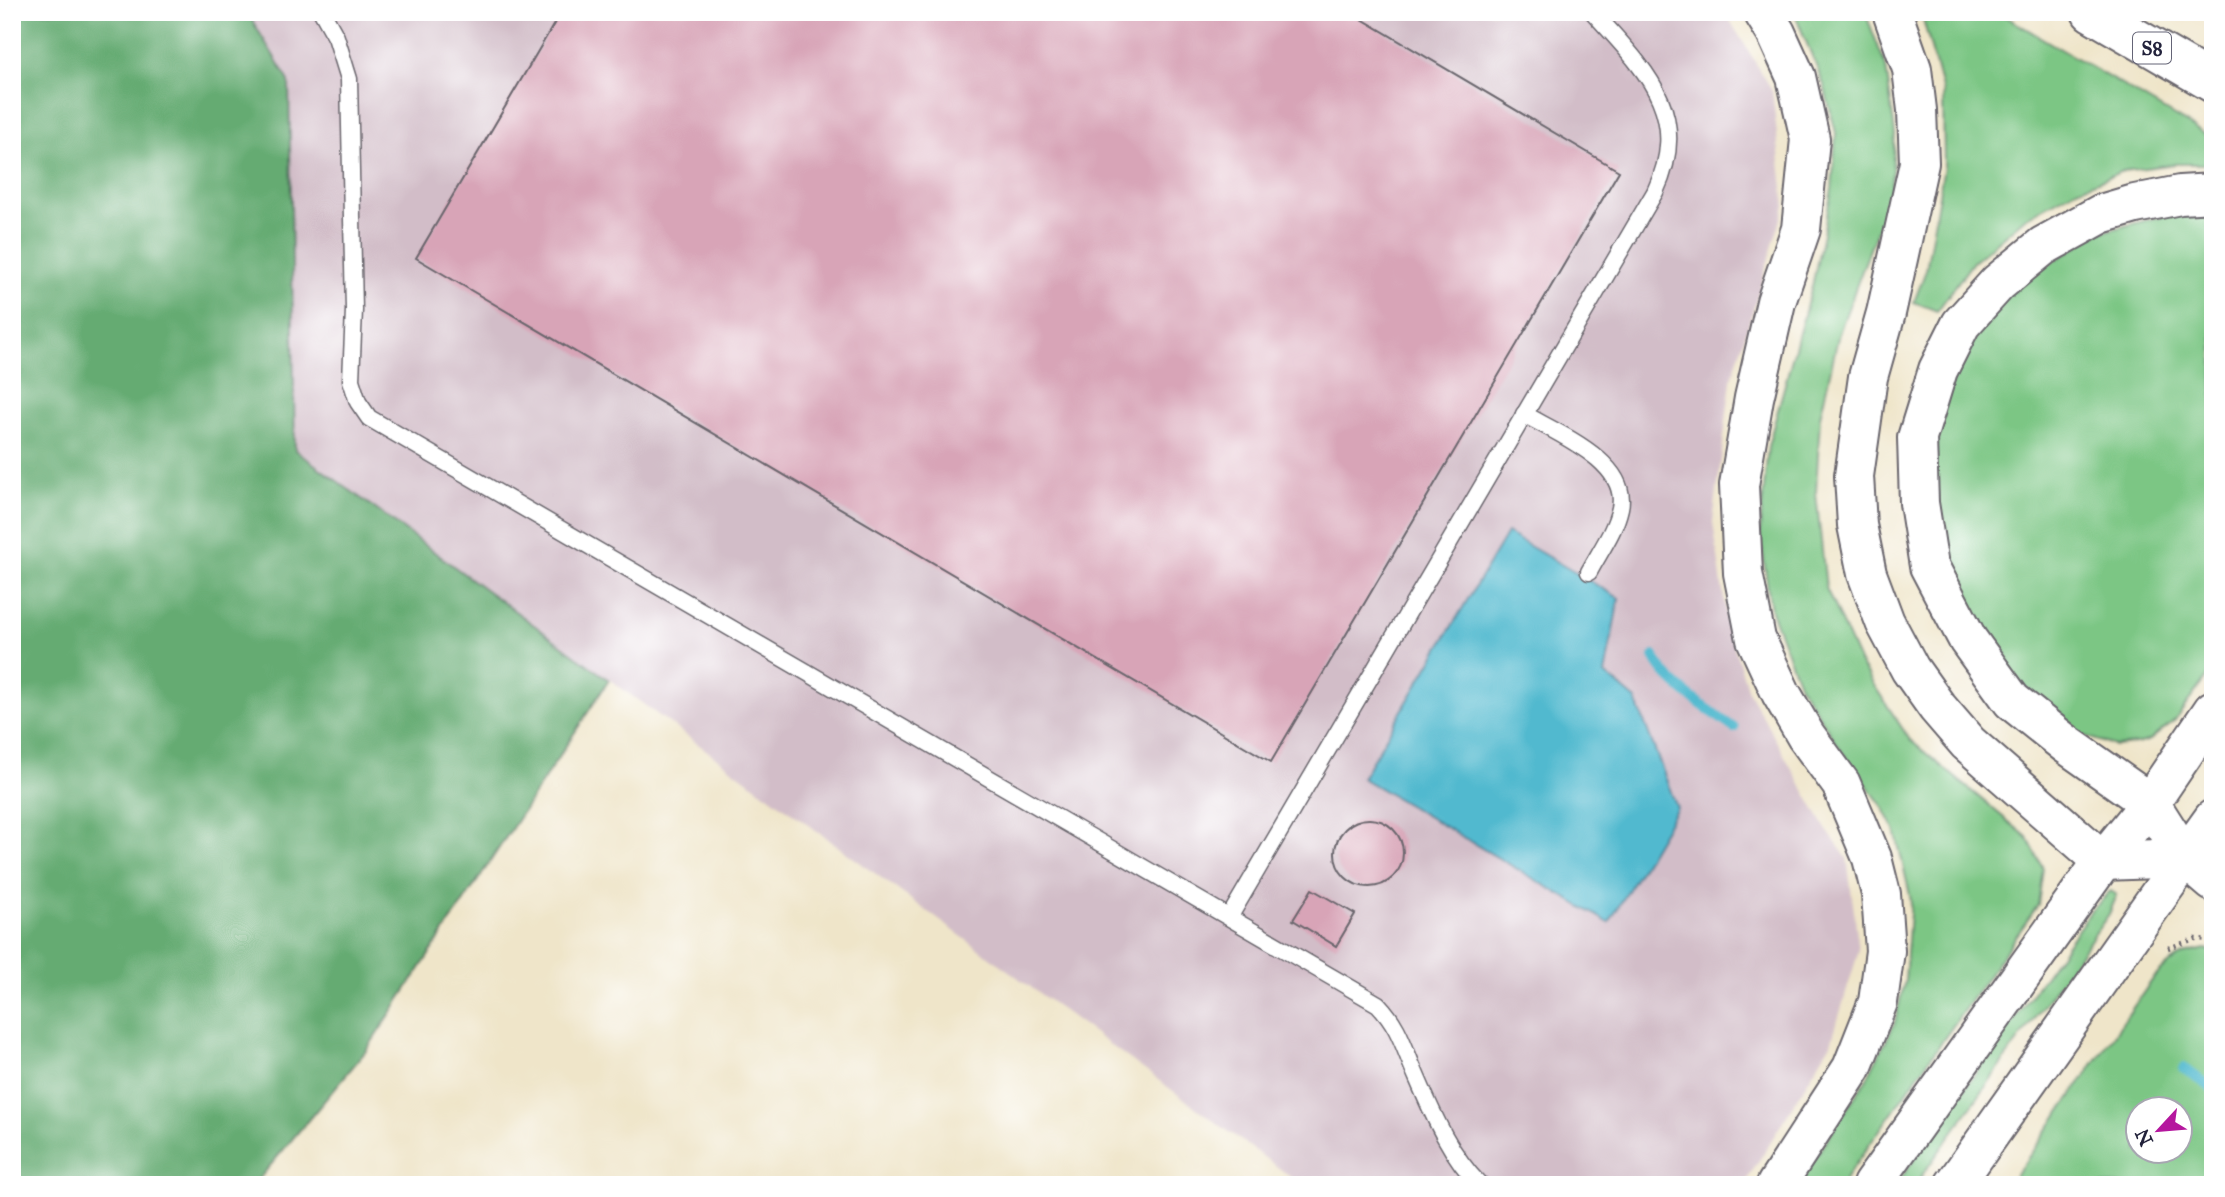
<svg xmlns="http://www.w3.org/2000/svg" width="2225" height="1197" viewBox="0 0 2225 1197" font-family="'IM FELL Great Primer',serif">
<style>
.industrial{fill:#d2bdc8}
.green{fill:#7cc684;stroke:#4f7460;stroke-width:2;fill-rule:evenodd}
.forest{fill:#65ab72;stroke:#446656;stroke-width:2}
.water{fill:#51b9cf;stroke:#3a6e85;stroke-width:2}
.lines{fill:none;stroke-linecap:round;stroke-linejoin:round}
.stream{stroke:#51b9cf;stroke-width:10}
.building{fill:#d8a4b7}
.service-casing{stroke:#6a666d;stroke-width:19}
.tertiary-casing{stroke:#6a666d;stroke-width:42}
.secondary-casing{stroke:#6a666d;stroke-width:42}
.motorway-casing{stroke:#6a666d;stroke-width:42}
.path{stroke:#6a666d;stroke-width:4.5;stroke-dasharray:2 5;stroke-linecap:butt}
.service{stroke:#fff;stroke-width:16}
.tertiary{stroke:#fff;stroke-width:38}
.secondary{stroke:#fff;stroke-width:38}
.motorway{stroke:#fff;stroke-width:38}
.labels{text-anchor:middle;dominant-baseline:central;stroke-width:6;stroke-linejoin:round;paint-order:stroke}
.shield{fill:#fff;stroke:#646476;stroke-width:2}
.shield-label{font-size:19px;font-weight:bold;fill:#22223b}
</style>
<rect width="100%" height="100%" fill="#fff"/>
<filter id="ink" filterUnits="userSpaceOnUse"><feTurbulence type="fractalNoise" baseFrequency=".0143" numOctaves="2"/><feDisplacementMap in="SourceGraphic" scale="14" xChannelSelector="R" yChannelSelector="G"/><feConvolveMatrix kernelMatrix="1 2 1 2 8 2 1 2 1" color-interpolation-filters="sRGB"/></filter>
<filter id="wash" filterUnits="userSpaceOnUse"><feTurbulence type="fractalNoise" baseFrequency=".00686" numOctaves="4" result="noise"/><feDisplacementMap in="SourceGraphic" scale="28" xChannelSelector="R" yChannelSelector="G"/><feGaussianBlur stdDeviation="1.57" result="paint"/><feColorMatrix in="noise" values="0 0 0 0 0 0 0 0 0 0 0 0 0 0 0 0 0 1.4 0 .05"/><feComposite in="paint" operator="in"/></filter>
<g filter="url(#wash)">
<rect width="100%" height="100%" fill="#efe5c9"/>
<!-- industrial -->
<path class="industrial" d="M247,12H1725L1772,90L1785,206L1731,381L1713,522L1728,627L1748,691L1826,829L1847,858L1859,950L1831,1043L1744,1185H1302L295,450L289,81Z"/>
<!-- green -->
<g class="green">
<path d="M1794,12H1865L1886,67L1895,134L1890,195L1839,333L1820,417L1816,493L1826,588L1860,664L1910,740L2027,837L2043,868L2038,905L1841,1185H1797L1867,1078L1894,1025L1905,980L1911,900L1895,830L1883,807L1843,753L1800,686L1771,611L1760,532L1768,446L1813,282L1832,189L1836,133L1824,85Z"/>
<path d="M1921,12H1998L2213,139V164H2175L2123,171L2075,190L2025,218L1973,262L1937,311L1914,302L1926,270L1944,166L1943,92Z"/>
<path d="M2213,210V668L2175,720L2150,740L2137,744L2115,746L2081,735L2039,700L1996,660L1960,606L1938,536L1932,478L1940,424L1957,363L1999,296L2098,233L2170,214Z"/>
<path d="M2111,891L2117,895L2109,914L1915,1185H1896L2091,911Z"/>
<path d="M2206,949L2213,952V1185H2009L2153,979C2171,960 2180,953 2206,949ZM2138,1110H2180V1152H2138Z"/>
</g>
<!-- forest -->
<path class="forest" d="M12,12H247L289,81L295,450L609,680L366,1051L254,1185H12Z"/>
<!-- water -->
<path class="water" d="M1507,533L1619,598L1605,674L1636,700L1677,808L1609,923L1362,778Z"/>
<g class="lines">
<!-- stream -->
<g class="stream">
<path d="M1654,656C1663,681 1712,712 1734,728"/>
<path d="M2184,1068L2213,1089"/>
</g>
</g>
<g id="blocks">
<!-- building -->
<g class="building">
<path d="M561,12H1350L1619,171L1271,762L416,258Z"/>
<circle cx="1369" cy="853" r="34"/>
<path d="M1312,889L1355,914L1336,946L1293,920Z"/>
</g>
</g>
</g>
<g filter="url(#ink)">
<use href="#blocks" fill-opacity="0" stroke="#6a666d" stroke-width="2"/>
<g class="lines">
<!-- service casing -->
<g class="service-casing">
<g id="service">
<path d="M322,12L336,37L349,79L354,310L351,380L358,402L369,418L1378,1004C1397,1024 1402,1041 1412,1066C1430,1107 1447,1152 1480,1185"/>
<path d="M1524,414C1556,433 1630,462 1620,508C1615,531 1600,551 1589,572"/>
<path d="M1230,916L1655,192C1693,112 1643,68 1593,12"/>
</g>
</g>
<!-- tertiary casing -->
<g class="tertiary-casing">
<g id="tertiary">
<path d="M1763,12L1776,33L1796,77L1810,139L1801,229L1776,302L1754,398L1739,485L1743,573L1756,639L1781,693L1806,736L1841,784L1872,858L1881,894L1885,951L1878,1002L1852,1068L1776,1185"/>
<path d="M1872,1185L2103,861"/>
<path d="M1954,1185L2185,858L2213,882"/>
</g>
</g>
<!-- secondary casing -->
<g class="secondary-casing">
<g id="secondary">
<path d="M2103,861L2150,803L2213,710"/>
<path d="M2103,861L2185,858L2213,819"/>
</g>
</g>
<!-- motorway casing -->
<g class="motorway-casing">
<g id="motorway">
<path d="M1892,12L1912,69L1917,110L1919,163L1886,313L1868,377L1854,476L1857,525L1867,574L1885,622L1910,669L1937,707L1968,743L2103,861"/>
<path d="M2091,12L2213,83"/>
<path d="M2185,858L2150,803L2066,744L2012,701L1968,640L1929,566L1919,503L1917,438L1938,370L1961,324L1998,283L2043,246L2101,214L2135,204L2180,195L2213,193"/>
</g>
</g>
<!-- path -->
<path class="path" d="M2168,948L2195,939L2213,940"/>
<!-- service -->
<use href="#service" class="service"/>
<!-- tertiary -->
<use href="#tertiary" class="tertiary"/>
<!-- secondary -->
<use href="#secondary" class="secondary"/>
<!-- motorway -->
<use href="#motorway" class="motorway"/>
</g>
</g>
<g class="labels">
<!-- shield labels -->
<rect class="shield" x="2133" y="32.5" width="38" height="31" rx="5"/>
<g class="shield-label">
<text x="2152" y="48">S8</text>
</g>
</g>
<!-- margin -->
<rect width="2225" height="1197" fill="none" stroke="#fff" stroke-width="42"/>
<!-- north arrow -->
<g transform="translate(2159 1130) rotate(244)"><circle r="33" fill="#ffffff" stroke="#a7a7b1" stroke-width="2"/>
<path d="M0-5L12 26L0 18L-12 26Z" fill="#b5179e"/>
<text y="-10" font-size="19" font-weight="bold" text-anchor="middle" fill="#22223b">N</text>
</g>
</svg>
